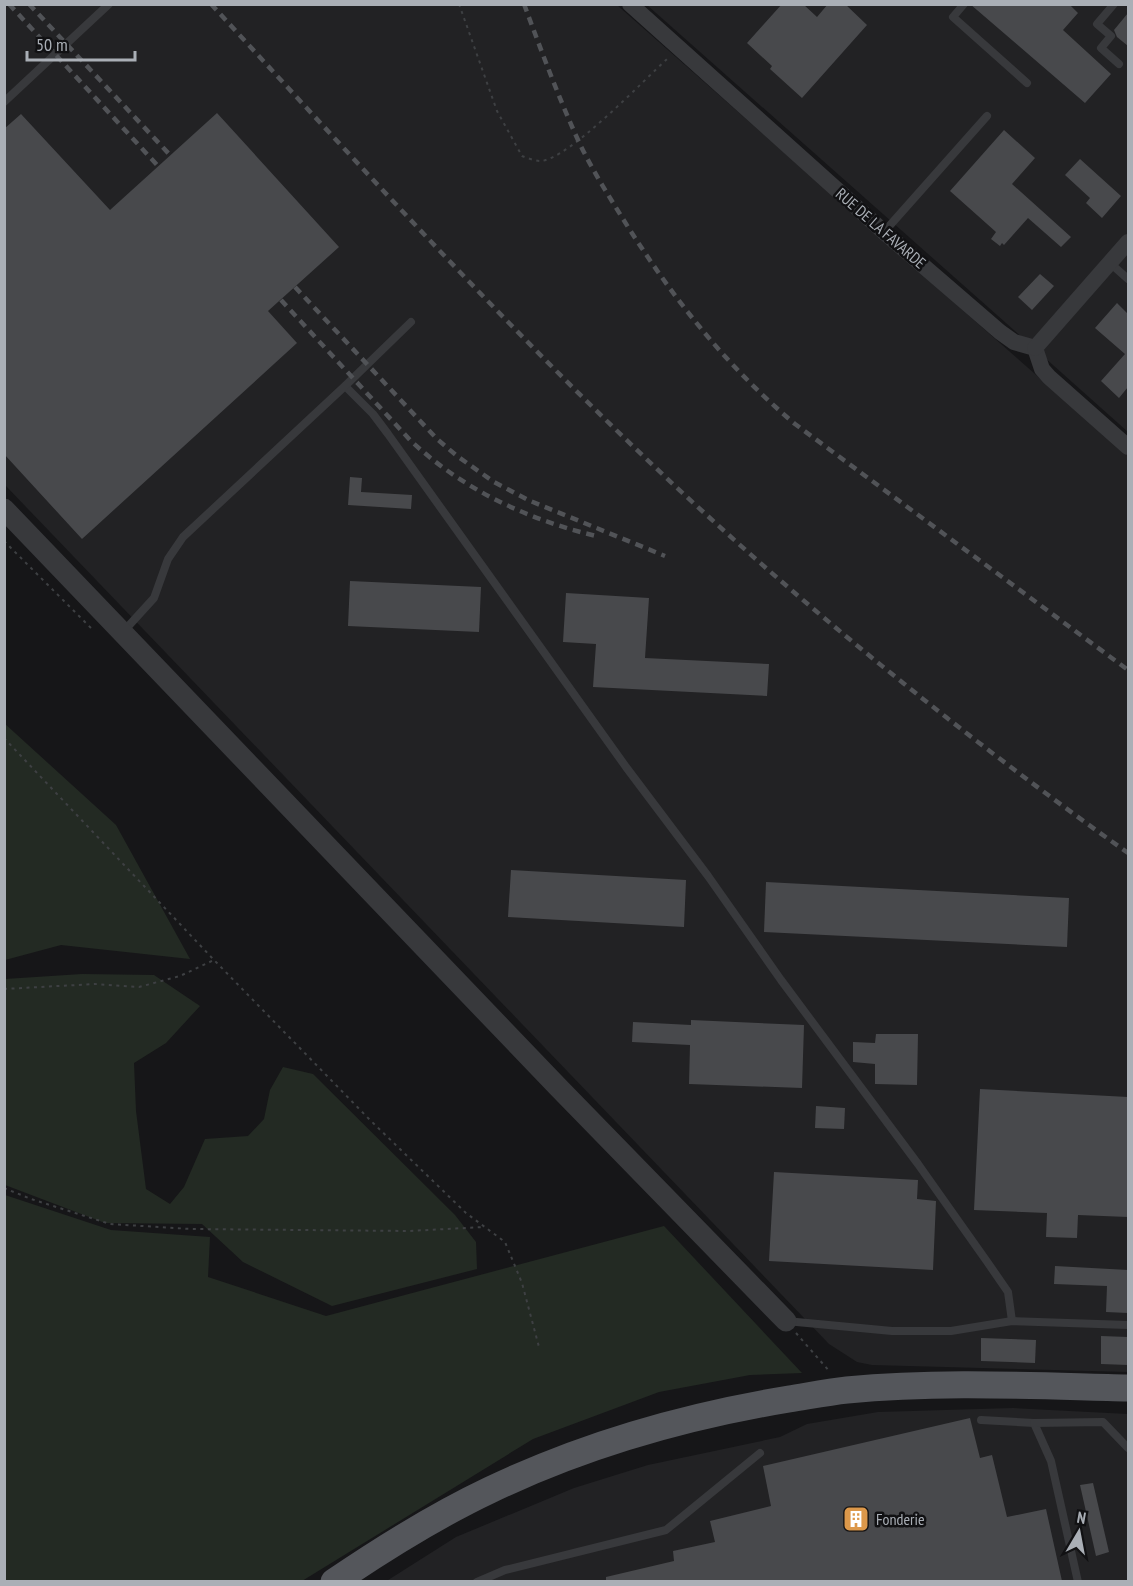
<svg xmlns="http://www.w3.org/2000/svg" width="1133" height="1586" viewBox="0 0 1133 1586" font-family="'PT Sans Narrow',sans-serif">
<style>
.built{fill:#222224}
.green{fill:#232a23}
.building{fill:#48494c}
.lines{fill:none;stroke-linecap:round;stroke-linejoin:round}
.path{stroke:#3e4043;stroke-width:2;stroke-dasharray:3 4.5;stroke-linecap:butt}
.service{stroke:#38393c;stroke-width:8}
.minor{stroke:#38393c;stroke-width:16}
.tertiary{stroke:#38393c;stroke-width:21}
.primary{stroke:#54565b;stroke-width:27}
.rail{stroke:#515357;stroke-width:4.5;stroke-dasharray:8 6;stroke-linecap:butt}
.labels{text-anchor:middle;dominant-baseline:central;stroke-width:5;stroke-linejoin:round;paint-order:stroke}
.street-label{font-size:16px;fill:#aaafb6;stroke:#111113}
.poi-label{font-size:16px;fill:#aaafb6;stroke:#111113;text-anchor:start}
</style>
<rect width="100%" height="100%" fill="#161618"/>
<!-- built -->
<g class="built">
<path d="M5,5H617L1128,456V1372L872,1365L857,1362L829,1344L5,485Z"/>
<path d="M647,5H1128V432L1006,323Z"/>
<path d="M1013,1408L1128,1414V1581L385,1582L456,1537L574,1488L648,1465L780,1437L807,1424L878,1412Z"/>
</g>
<!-- green -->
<g class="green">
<path d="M4,723L116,825L190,959L61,945L5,960Z"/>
<path d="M82,974L154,975L200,1006L166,1043L134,1063L136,1111L146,1189L170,1204L184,1187L205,1139L248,1136L264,1119L270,1090L283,1067L313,1074L455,1215L476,1242L477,1269L332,1306L243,1262L202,1224L105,1223L5,1185V979Z"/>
<path d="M5,1195L111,1230L210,1237L208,1277L326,1316L664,1226L802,1373L750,1375L659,1392L533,1439L302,1581H5Z"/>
</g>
<!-- building -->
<g class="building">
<path d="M782,4H803L817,17L828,4H845L867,25L802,98L770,69L772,66L747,43Z"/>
<path d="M970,4H1069L1078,13L1063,30L1111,74L1085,103Z"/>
<path d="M1128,13V46L1117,37L1114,30Z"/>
<path d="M217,113L339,247L268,311L297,343L82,539L4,454V129L21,114L110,210Z"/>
<path d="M1004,130L1035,158L1012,184L1071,237L1061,247L1028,218L1004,245L1002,243L1000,246L991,239L996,232L950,191Z"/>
<path d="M1080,159L1121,196L1102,218L1086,203L1090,198L1065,175Z"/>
<path d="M1040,274L1054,286L1032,310L1018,297Z"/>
<path d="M1117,303L1128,314V387L1119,398L1101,381L1125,354L1095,328Z"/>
<path d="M350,477L362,478L361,492L412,495L411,509L348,505Z"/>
<path d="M350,581L481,587L479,632L348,626Z"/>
<path d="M566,593L649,598L645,658L769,664L767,696L593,687L596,644L563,642Z"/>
<path d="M511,870L686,880L684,927L508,917Z"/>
<path d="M766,882L1069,898L1067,947L764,932Z"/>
<path d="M691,1020L804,1025L802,1088L689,1084L690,1045L632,1042L633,1022L691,1025Z"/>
<path d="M876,1034H918L917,1085L875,1084V1064L853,1062V1042L875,1043Z"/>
<path d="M980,1089L1128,1097V1217L1078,1215L1077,1238L1046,1237L1047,1213L974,1210Z"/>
<path d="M816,1106L845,1108L844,1129L815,1128Z"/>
<path d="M774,1172L918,1180L917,1199L936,1201L933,1270L769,1261Z"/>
<path d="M1055,1266L1128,1270V1313L1106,1312L1107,1286L1054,1284Z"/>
<path d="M1101,1336L1128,1337V1365L1101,1364Z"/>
<path d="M981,1338L1036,1340L1035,1363L981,1361Z"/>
<path d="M970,1418L980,1458L992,1455L1007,1517L1046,1509L1062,1581H606V1577L674,1561L673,1551L715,1542L710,1521L771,1506L763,1466Z"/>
<path d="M1093,1483L1109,1552L1096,1556L1080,1485Z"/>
</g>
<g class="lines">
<!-- path -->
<g class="path">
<path d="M459,4L497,111L522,156C527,158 535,161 540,161C567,161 644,80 667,59"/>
<path d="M4,541L91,628L94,626"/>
<path d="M4,738L214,960L370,1120L466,1213L505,1242L522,1283L539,1347"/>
<path d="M4,989L95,984L139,987L180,976L214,960"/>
<path d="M4,1188L31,1199L110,1224L191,1229L409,1231L484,1227"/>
<path d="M796,1333L830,1372"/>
</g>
<!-- service -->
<g class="service">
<path d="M964,4L953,17L1027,83"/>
<path d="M1114,4L1097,24L1111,36L1101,48L1119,64"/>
<path d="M4,102L109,4"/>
<path d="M884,232L987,116"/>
<path d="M1110,263L1128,279"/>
<path d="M345,386L373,414L388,434L626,767L708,876L781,980L918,1164L988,1263L1008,1292L1012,1321"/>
<path d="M123,632L154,598L168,559L183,537L345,386L411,322"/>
<path d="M786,1321L892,1331H951L1012,1321L1128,1325"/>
<path d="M981,1420L1034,1423L1051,1461L1078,1582"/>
<path d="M1034,1423L1103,1422L1128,1448"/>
<path d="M477,1582L505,1570L666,1530L760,1453"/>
</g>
<!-- minor -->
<g class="minor">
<path d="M630,4L884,232L1000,332L1014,342L1035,348L1042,369L1049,377L1128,447"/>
<path d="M1035,348L1128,242"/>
</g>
<!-- tertiary -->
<path class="tertiary" d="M4,509L558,1087L786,1321"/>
<!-- primary -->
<path class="primary" d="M334,1582C384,1548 435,1516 490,1490C584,1445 686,1416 789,1399C808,1396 828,1392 847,1390C941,1381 1035,1386 1128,1388"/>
<!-- rail -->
<g class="rail">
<path d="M9,4L158,166"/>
<path d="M29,4L170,155"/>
<path d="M211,4C362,168 511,333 674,485C817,618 969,740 1128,853"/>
<path d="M524,4C541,50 558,96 578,140C591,168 607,193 623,219C672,297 724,364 795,424L1128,670"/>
<path d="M295,287L437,439L457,456L494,482L528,500L665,556"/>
<path d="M281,300L410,440C462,489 526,519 596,536"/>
</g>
</g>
<!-- icons -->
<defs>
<g id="building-square" transform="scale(1.35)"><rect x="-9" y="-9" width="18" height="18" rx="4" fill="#dc984a" stroke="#111113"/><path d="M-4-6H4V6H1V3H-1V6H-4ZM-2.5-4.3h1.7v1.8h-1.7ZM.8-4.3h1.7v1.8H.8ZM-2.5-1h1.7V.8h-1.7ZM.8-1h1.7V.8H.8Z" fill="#fff"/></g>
</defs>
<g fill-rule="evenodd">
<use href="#building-square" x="856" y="1519"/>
</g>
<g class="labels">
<!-- street labels -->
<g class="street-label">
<text transform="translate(881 228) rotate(41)">RUE DE LA FAVARDE</text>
</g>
<!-- poi labels -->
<g class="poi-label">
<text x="876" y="1519">Fonderie</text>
</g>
</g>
<!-- border -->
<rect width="1133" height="1586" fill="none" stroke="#aaafb6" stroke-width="12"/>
<!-- north arrow -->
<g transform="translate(1079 1532) rotate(10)" stroke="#111113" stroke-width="4.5" paint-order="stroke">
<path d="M0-4.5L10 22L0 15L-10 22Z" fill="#aaafb6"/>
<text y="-9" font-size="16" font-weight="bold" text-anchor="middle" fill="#aaafb6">N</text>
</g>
<!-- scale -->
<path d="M27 51v9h108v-9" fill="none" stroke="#aaafb6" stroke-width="3"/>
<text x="36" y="51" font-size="18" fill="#aaafb6" stroke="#111113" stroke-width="4.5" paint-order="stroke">50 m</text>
</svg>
